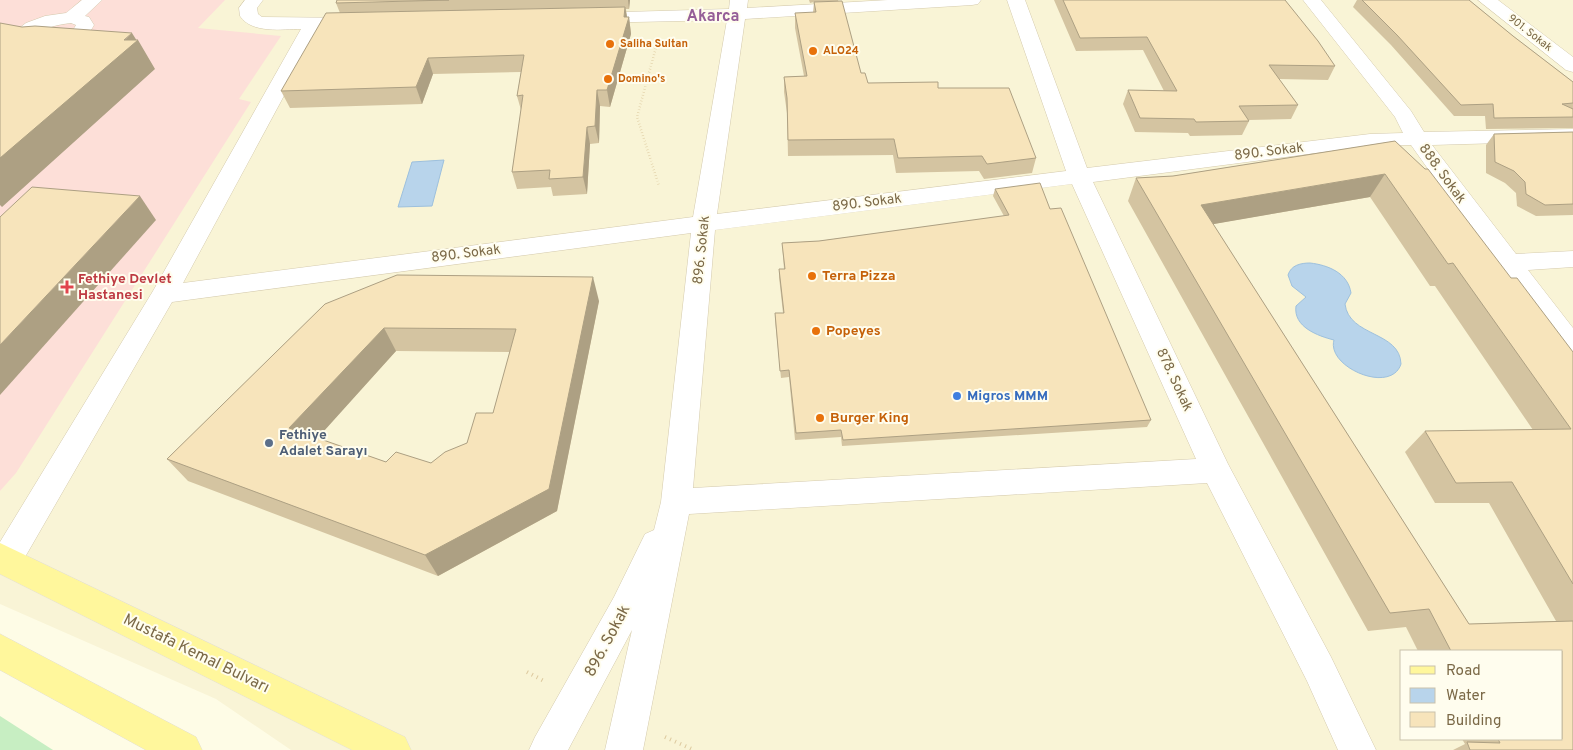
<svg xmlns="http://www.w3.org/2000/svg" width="1573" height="750" viewBox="0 0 1573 750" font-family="Overpass,sans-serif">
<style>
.residential{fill:#f9f4d6;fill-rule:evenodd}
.medical{fill:#fddfd8}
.green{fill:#c7eec2}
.water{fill:#b8d4eb;stroke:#9dc0dd}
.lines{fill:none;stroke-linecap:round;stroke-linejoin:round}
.minor-casing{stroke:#d4caad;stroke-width:1}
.major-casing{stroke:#e2ded7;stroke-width:1}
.path-far1{stroke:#dcc89d;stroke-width:2.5;stroke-dasharray:0.5 2.5;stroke-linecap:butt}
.path{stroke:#dcc89d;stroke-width:4;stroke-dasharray:1 4.5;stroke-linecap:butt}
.minor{fill:#fff;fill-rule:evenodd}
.major{fill:#fff79c;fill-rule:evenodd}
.wall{fill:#d4c4a1;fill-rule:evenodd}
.shaded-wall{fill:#ada083}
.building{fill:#f7e4bb;stroke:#ada083;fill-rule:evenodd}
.food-dot{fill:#e8710a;stroke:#fffdee;stroke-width:2}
.health-dot{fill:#e0444e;stroke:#fffdee;stroke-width:2}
.shop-dot{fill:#3f7fe0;stroke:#fffdee;stroke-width:2}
.service-dot{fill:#5c6f8a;stroke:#fffdee;stroke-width:2}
.labels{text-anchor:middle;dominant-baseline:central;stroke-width:4;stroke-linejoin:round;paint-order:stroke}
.far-street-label{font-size:11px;fill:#7b6947;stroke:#fffdee}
.far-food-label{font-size:11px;font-weight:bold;fill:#c56008;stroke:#fffdee;text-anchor:start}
.street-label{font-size:14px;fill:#7b6947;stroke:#fffdee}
.food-label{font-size:14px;font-weight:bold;fill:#c56008;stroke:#fffdee;text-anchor:start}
.health-label{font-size:14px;font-weight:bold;fill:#be3a42;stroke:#fffdee;text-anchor:start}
.shop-label{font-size:14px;font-weight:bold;fill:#366cbe;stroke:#fffdee;text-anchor:start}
.service-label{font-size:14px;font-weight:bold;fill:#4e5e75;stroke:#fffdee;text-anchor:start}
.far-district-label{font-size:16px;font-weight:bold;fill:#955f98;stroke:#fffdee}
.near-street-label{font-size:16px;fill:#7b6947;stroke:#fffdee}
</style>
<rect width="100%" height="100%" fill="#fefce6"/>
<!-- residential -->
<path class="residential" d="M0,0H1573V750H291L216,699L0,604ZM1402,651H1562V739H1402Z"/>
<!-- medical -->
<path class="medical" d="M0,0H225L198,28L281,36L239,99L251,102L16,473L0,491Z"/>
<!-- green -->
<path class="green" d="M0,716L53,750H0Z"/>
<!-- water -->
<g class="water">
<path d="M444,160L432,206L398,207L412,162Z"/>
<path d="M1310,263C1328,265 1348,273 1351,293L1345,304C1349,337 1400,331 1401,364C1391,395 1326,367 1334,340C1318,336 1293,327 1296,306L1306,297L1292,286L1288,275C1291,265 1301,263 1310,263Z"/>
</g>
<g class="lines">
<!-- minor casing -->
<g class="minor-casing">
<g id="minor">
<path d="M82,0H102L85,16L89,17L94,25C82,50 29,66 11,40L14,32L26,23L45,16L66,13ZM71,23L76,25C70,38 42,48 30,39C42,28 55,25 71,23Z"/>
<path d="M245,0H263L257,8L258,14L262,17L356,18L362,19L365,23L362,27L320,29L183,283L693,217L727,20L589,23L583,22L580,18L583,14L589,13L729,9L730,0H748L747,8L888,0H981L978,4L972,5L745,19L717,214L1066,171L1007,0H1025L1087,168L1370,134L1403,133L1395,117L1303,0H1321L1411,111L1424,132L1573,129V141L1432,145L1516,254L1573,251V267L1528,270L1573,328V357L1564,354L1499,269L1411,145L1370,146L1093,182L1228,464L1331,657L1376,750H1338L1307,681L1207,483L689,514L643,750H605L632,630L568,750H529L535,737L614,597L645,534L654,530L661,502L691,233L172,302L17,571L6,576L0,573V542L153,291L301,29C282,29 252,34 240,16L239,8ZM1072,184L1196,459L693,488L715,230Z"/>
<path d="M1478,0H1498L1573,57V72L1566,70Z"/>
</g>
</g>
<!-- major casing -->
<g class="major-casing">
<g id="major">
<path d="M0,543L405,737L411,750H352L0,574Z"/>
<path d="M0,634L196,737L202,750H146L0,670Z"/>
</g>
</g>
<!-- path-far1 -->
<path class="path-far1" d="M658,40L637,117L659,186"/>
<!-- path -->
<g class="path">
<path d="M527,672L546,682"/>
<path d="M665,737L694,750"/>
</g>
<!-- minor -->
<use href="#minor" class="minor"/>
<!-- major -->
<use href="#major" class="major"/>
</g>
<!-- wall -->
<g class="wall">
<path d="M337,0H630L629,9H626L627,17H629L631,34L610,107L600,106L599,143L590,144L587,194L553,196L551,187L517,189L512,172L521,110L517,96L521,72L433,74L422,104L290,108L281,91L340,13L336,3Z"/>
<path d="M809,0H838L861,73L868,83L938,88L1036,158L1032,173L984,179L979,171L896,173L893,155L788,156L787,113L784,92V77L804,76L795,28V13H813L814,2L810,3Z"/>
<path d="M1054,0H1285L1335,66L1328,80L1279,79L1298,105L1291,119L1248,120L1249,121L1242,135L1190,136L1188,133L1135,132L1123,104L1128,90L1164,91L1143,50L1076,51Z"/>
<path d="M1357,0H1469L1513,36L1573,82V128L1486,129L1485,116H1454L1391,45L1353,7Z"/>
<path d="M1573,132V215L1536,216L1517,206L1516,193L1505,183L1486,173V145L1494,134Z"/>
<path d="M1395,141L1573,352V750H1453L1465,744L1462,739H1562V651H1418L1406,627L1368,631L1128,201L1136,178L1173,176ZM1370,197L1430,286H1435L1533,430L1425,431L1405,452L1435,503H1489L1556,621L1469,624L1213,224Z"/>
<path d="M995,189L1050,209L1151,420L1147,427L842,446L841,437L795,440L789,377L781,378L775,320V313H783L779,277V269H784L782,243L819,241L1004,216L993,196Z"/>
<path d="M599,301L557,511L438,576L188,481L167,459L325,304ZM396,351L510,352L493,413L467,443L431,463L386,462L317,438Z"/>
</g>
<!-- shaded-wall -->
<g class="shaded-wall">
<path d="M628,0H630L629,9Z"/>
<path d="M625,7L628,22L629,17L631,34L610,107L607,90L624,17Z"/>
<path d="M132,33L137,41L138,40L155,69L2,207L0,205V158Z"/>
<path d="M428,58L433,74L422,104L416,87Z"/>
<path d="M597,90L600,106L599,143L595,126Z"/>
<path d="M587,127L590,144L587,194L583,177Z"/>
<path d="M1385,174L1370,197L1191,228L1201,205Z"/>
<path d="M140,196L156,220L0,395V345Z"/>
<path d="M593,277L599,301L557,511L438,576L425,555Z"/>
<path d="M384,328L396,351L306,451L289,428Z"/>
</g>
<!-- building -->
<g class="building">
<path d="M337,0H449L336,3Z"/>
<path d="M1063,0H1285L1318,41L1335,66L1269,65L1298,105L1239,106L1249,121L1196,122L1194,119L1140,118L1128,90L1177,91L1147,37L1080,38Z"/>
<path d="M1362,0H1469L1513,36L1573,82V103L1562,104L1573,109V117L1494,118L1493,104L1461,105L1397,35Z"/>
<path d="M842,1L861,73H865L868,83L938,82V88H1009L1036,158L987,164L982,156L898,158L894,139L788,140L787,98L784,77L807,76L795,13L816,12L814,2Z"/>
<path d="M625,7L624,17H629L607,90H597L595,126L587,127L583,177L549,179L550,170L512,172L523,95L517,96L524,55L428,58L416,87L281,91L326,13Z"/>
<path d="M0,23L22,27L35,26L132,33L124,40H138L0,158Z"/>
<path d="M1573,132V204L1545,205L1526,194L1525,182L1514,171L1495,162L1494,134Z"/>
<path d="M1395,141L1425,169H1428L1511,278H1517L1573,352V584L1512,482L1456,483L1425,431L1571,429L1453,263L1448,264L1385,174L1201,205L1469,624L1573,621V750H1470L1467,742L1500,743L1498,739H1562V651H1451L1429,609L1390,613L1136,178L1173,176Z"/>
<path d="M1040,183L1050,209L1061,208L1151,420L843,440L841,430L796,433L789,370L780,371L775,313H784L779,269H785L782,243L819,241L1009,215L995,189Z"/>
<path d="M32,187L140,196L0,345V217Z"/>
<path d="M397,275L593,277L549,489L425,555L167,459L325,304ZM384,328L516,329L493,413H476L467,443L445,452L431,463L396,452L386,462L289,428Z"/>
</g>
<!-- markers -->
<g class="food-dot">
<circle cx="610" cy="44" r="5"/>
<circle cx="813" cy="51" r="5"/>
<circle cx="608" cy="79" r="5"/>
<circle cx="812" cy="276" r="5"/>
<circle cx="816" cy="331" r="5"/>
<circle cx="820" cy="418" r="5"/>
</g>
<path class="health-dot" d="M64.5 279.5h5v5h5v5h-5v5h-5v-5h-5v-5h5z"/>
<circle class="shop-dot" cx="957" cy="396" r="5"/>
<circle class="service-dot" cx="269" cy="443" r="5"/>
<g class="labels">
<!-- far-street labels -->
<g class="far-street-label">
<text transform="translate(1530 33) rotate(38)">901. Sokak</text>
</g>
<!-- far-food labels -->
<g class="far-food-label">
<text x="620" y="44">Saliha Sultan</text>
<text x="823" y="51">ALO24</text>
<text x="618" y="79">Domino's</text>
</g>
<!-- street labels -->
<g class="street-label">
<text transform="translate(1269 152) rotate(-7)">890. Sokak</text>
<text transform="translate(1442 174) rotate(54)">888. Sokak</text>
<text transform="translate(867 203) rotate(-7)">890. Sokak</text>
<text transform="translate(702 250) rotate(-84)">896. Sokak</text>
<text transform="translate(466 254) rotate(-7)">890. Sokak</text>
<text transform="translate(1174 380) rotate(65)">878. Sokak</text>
</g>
<!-- food labels -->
<g class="food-label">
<text x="822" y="276">Terra Pizza</text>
<text x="826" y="331">Popeyes</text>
<text x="830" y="418">Burger King</text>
</g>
<!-- health labels -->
<g class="health-label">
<text x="78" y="279">Fethiye Devlet<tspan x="78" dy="16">Hastanesi</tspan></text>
</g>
<!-- shop labels -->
<g class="shop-label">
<text x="967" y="396">Migros MMM</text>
</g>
<!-- service labels -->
<g class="service-label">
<text x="279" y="435">Fethiye<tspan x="279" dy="16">Adalet Sarayı</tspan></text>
</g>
<!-- far-district labels -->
<g class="far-district-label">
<text x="713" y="17">Akarca</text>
</g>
<!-- near-street labels -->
<g class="near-street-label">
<text transform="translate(608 641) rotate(-62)">896. Sokak</text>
<text transform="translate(196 654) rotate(26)">Mustafa Kemal Bulvarı</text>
</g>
</g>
<!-- legend -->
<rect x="1400" y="650" width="162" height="90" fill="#fffdee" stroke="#cac2ab"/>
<rect x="1410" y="666" width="25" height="8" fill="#fff79c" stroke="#cac2ab"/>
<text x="1446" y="675" font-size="15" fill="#7b6947">Road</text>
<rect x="1410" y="688" width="25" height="15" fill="#b8d4eb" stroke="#cac2ab"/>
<text x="1446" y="700" font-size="15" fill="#7b6947">Water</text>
<rect x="1410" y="712" width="25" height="15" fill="#f7e4bb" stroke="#cac2ab"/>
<text x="1446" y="725" font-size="15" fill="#7b6947">Building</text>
</svg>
